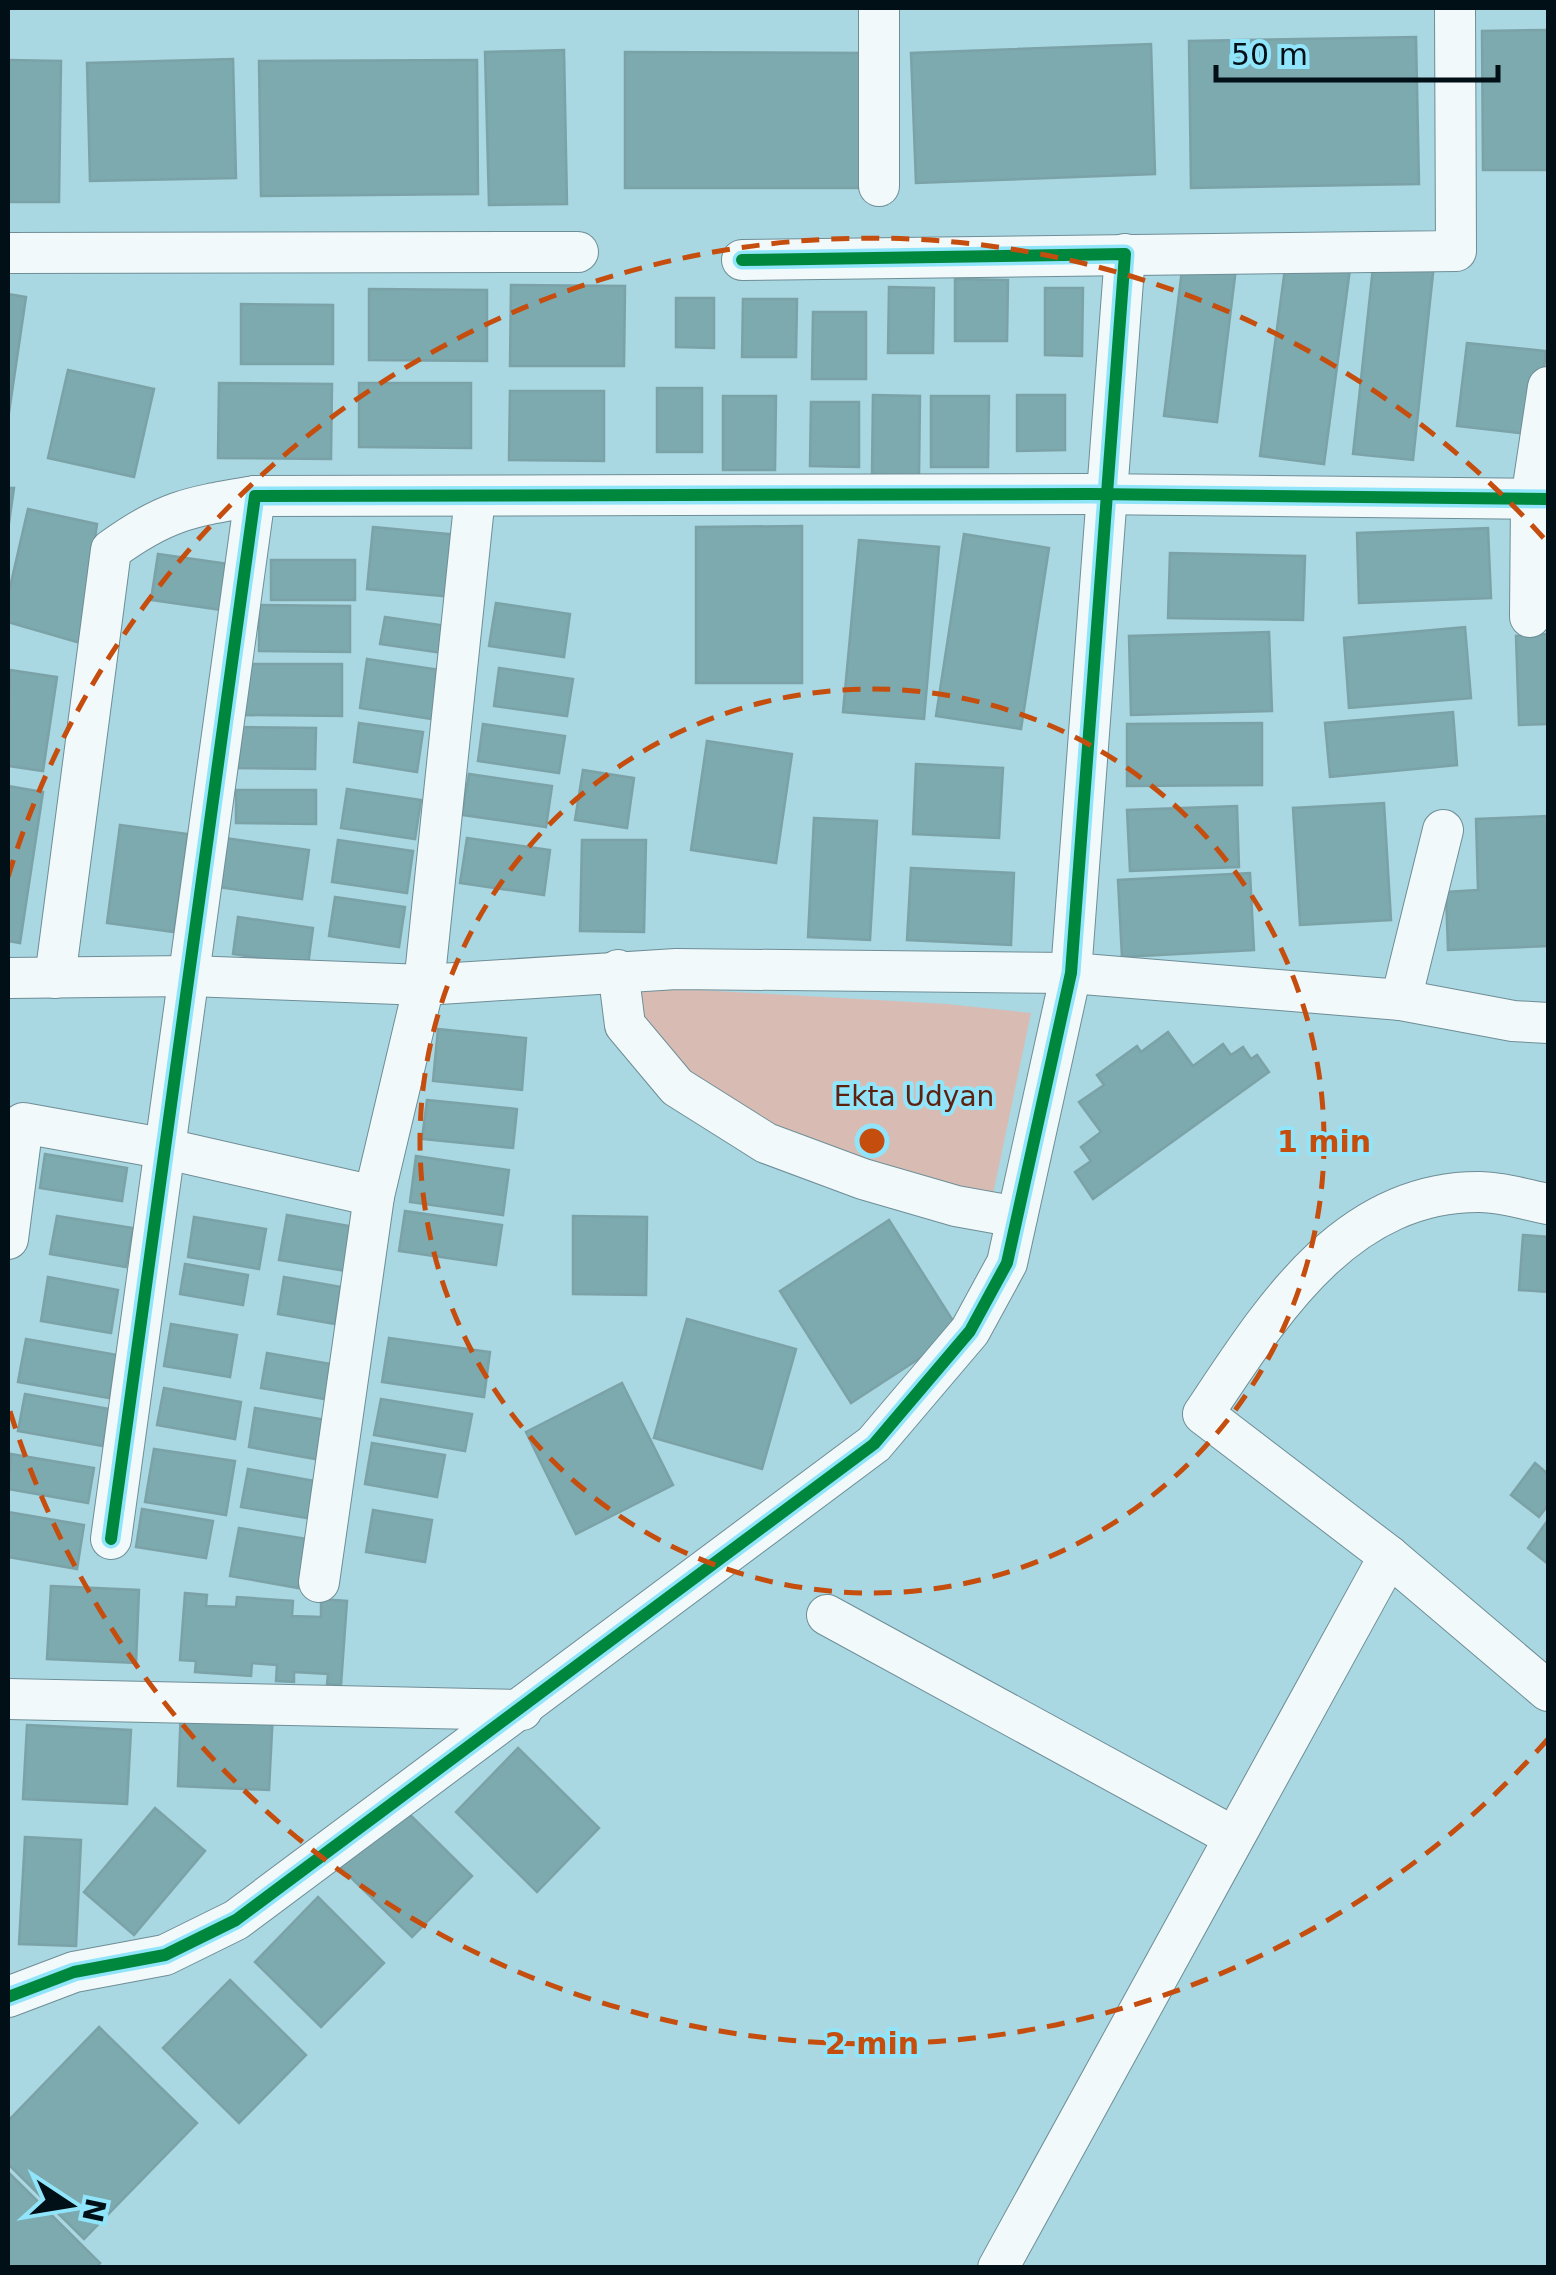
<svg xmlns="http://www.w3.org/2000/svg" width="1556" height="2275" viewBox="0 0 1556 2275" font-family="'DejaVu Sans',sans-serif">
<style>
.green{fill:#d8bcb4}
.building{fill:#7caaaf;stroke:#7ba2a7;stroke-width:2.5}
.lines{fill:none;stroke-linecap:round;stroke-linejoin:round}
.minor-casing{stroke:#6e8e96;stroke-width:42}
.minor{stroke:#f2f9fb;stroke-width:40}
.cycleway-casing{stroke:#91e5fa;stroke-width:19}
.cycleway{stroke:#00873e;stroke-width:12}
.ring{fill:none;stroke:#c54e0e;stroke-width:5;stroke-dasharray:18 12}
.labels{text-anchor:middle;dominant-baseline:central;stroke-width:8;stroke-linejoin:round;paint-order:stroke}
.park-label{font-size:28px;fill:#5e200f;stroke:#91e5fa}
.centre{fill:#c54e0e;stroke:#91e5fa;stroke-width:5}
.ring-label{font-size:30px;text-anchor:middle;font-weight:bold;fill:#c54e0e;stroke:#91e5fa;stroke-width:8;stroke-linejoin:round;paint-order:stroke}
</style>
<rect width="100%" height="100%" fill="#a9d7e2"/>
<!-- green -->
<path class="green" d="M682,989L946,1004L1031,1013L989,1213L728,1121L609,993Z"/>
<!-- building -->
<g class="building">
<path d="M1548,30V170H1483L1482,31Z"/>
<path d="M1416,37L1419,184L1191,188L1189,41Z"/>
<path d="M1151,44L1155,174L916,183L911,53Z"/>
<path d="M564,50L567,204L489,205L485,52Z"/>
<path d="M625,52L869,53L868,188H625Z"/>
<path d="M233,59L236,178L90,181L87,63Z"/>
<path d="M8,60L61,61L59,202H8Z"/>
<path d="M477,60L478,194L261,196L259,61Z"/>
<path d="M1374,258L1434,264L1413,460L1353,454Z"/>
<path d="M1286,261L1350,269L1324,464L1260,456Z"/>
<path d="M1183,262L1236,268L1217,422L1164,416Z"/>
<path d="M955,279L1008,280L1007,341H955Z"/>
<path d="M511,285L625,286L624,366H510Z"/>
<path d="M889,287L934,288L933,353H888Z"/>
<path d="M1045,288H1083L1082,356L1045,355Z"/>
<path d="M369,289L487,290V361L369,360Z"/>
<path d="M8,294L26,297L8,419Z"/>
<path d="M676,298H714V348L676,347Z"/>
<path d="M743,299H797L796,357H742Z"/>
<path d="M241,304L333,305V364H241Z"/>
<path d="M813,312H866V379H812Z"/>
<path d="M1467,343L1546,351L1536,435L1457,426Z"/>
<path d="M68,370L154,389L134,477L48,458Z"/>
<path d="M219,383L332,384L331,459L218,458Z"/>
<path d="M359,383H471V448L359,447Z"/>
<rect x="657" y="388" width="45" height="64"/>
<path d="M510,391H604V461L509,460Z"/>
<path d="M873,395L920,396L919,475H872Z"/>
<path d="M1017,395H1065V450L1017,451Z"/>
<path d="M723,396H776L775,470H723Z"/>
<path d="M931,396H989L988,467H931Z"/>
<path d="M811,402H859V467L810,466Z"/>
<path d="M8,488H14L8,530Z"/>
<path d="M28,509L97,524L80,643L8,622V596Z"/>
<path d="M802,526V683H696V527Z"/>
<path d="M373,527L458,535L452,597L367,589Z"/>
<path d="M1488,528L1491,598L1359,603L1357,533Z"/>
<path d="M964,534L1049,548L1021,729L936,716Z"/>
<path d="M859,540L939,547L924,719L843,712Z"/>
<path d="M1170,553L1305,556L1303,620L1168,618Z"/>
<path d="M158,554L229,564L222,610L151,600Z"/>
<rect x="271" y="560" width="84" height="40"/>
<path d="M496,603L570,614L564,657L489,646Z"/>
<path d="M259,605L350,606V652L259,651Z"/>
<path d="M385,617L447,626L443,653L380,644Z"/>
<path d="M1465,627L1471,698L1349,708L1344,638Z"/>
<path d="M1269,632L1272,711L1131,715L1129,636Z"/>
<path d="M1548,634V724L1519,725L1516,636Z"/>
<path d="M367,659L440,670L432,719L360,708Z"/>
<path d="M242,664H342V716L242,715Z"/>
<path d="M499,668L573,679L567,716L494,706Z"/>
<path d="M10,670L57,677L43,771L8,766Z"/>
<path d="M1453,712L1457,765L1330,777L1325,723Z"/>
<path d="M359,723L423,732L417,772L354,762Z"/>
<path d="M1262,723V785L1127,786V724Z"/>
<path d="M483,724L565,736L559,773L478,761Z"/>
<path d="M233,727L316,728L315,769L233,768Z"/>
<path d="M707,741L792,754L776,863L691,850Z"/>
<path d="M916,764L1003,768L999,838L913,834Z"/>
<path d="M583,770L634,778L627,828L575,820Z"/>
<path d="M469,774L552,786L546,827L462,815Z"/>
<path d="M8,786L43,792L20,943L8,941Z"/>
<path d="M347,789L421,800L415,839L341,828Z"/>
<path d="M236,790H316V824L236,823Z"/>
<path d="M1384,803L1391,920L1300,925L1293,808Z"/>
<path d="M1237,806L1239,867L1130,871L1127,810Z"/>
<path d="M1548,816V946L1448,950L1446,892L1478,890L1476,819Z"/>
<path d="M814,818L877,821L870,940L808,937Z"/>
<path d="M120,825L188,834L174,932L107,923Z"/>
<path d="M225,838L309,850L302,899L218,887Z"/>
<path d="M467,838L550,850L544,895L460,883Z"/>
<path d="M338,840L413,851L407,893L332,882Z"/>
<path d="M582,840H646L644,932L580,931Z"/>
<path d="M911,868L1014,873L1011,945L907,940Z"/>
<path d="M1250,873L1254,950L1122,957L1118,880Z"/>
<path d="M335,897L405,907L399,947L329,936Z"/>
<path d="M238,917L313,928L308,965L233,954Z"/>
<path d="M438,1029L526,1038L522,1090L433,1081Z"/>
<path d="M1168,1032L1193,1066L1223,1044L1231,1055L1243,1047L1251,1059L1257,1055L1269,1072L1093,1199L1075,1172L1091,1161L1081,1147L1101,1132L1079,1102L1104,1085L1097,1075L1137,1046L1141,1052Z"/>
<path d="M427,1100L517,1109L513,1148L422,1139Z"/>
<path d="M45,1154L127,1168L122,1201L40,1188Z"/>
<path d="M416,1156L509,1170L503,1215L410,1202Z"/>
<path d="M405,1211L502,1225L496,1265L399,1251Z"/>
<path d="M287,1215L360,1228L352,1272L279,1260Z"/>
<path d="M57,1216L133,1228L126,1267L50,1254Z"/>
<path d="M573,1216L647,1217L646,1295L573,1294Z"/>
<path d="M194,1217L266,1229L259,1269L188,1257Z"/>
<path d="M889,1220L960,1332L851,1403L780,1291Z"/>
<path d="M1523,1235L1548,1237V1292L1519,1290Z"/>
<path d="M185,1264L248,1275L243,1305L180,1294Z"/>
<path d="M48,1277L118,1290L111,1333L41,1321Z"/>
<path d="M284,1277L341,1287L335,1324L278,1314Z"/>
<path d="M687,1319L796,1349L762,1469L654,1438Z"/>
<path d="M171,1324L237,1335L230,1377L164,1366Z"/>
<path d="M389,1338L490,1352L484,1397L382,1382Z"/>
<path d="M26,1339L117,1355L109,1398L18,1382Z"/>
<path d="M267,1353L342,1366L336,1401L261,1388Z"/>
<path d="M622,1383L673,1485L576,1534L526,1432Z"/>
<path d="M164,1388L241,1402L235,1439L157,1425Z"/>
<path d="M25,1394L109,1409L103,1446L18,1431Z"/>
<path d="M381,1399L472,1414L465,1451L374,1435Z"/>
<path d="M255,1408L332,1421L326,1461L249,1447Z"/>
<path d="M372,1443L445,1455L437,1497L365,1484Z"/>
<path d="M154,1449L235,1461L226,1515L145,1502Z"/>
<path d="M11,1454L94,1468L88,1503L8,1489Z"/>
<path d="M1535,1463L1548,1474V1505L1539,1517L1511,1495Z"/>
<path d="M248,1469L320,1482L313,1519L241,1507Z"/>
<path d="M142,1509L213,1521L206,1558L136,1547Z"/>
<path d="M373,1510L432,1520L425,1562L366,1552Z"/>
<path d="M8,1512L84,1525L77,1569L8,1557Z"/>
<path d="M1548,1520V1564L1528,1548Z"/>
<path d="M239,1528L307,1539L298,1588L230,1576Z"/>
<path d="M51,1586L139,1590L136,1663L47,1659Z"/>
<path d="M185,1593L207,1595L206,1606L236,1607L237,1597L293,1601L292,1616L321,1617V1599L347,1601L341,1685L327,1684L328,1674L294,1672V1682L276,1681L277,1665L252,1663L251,1676L195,1672L196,1661L180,1660Z"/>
<path d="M181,1707L273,1711L269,1790L178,1786Z"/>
<path d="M27,1725L131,1730L127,1804L23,1799Z"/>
<path d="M518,1748L599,1828L537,1892L456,1812Z"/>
<path d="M401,1806L472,1876L412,1937L340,1867Z"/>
<path d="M155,1808L205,1851L134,1935L84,1892Z"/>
<path d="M25,1837L81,1840L76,1946L19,1944Z"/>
<path d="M318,1897L384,1963L321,2027L255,1962Z"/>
<path d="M230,1980L306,2055L239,2123L163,2048Z"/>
<path d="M99,2027L197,2123L84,2239L8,2164V2121Z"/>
<path d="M8,2172L100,2263L96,2268H8Z"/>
</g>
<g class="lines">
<!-- minor casing -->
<g class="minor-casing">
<g id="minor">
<path d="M879,186V8"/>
<path d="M8,253L578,252"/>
<path d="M742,260L1456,251L1455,8"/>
<path d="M1530,617L1531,500L1548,387"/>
<path d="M618,970L625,1025L677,1087L747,1131L766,1143L863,1179L956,1206L1017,1217"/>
<path d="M8,978L190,976L424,985L676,969L1071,973L1401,1000L1513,1021L1548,1023"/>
<path d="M55,978L111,550C166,510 190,507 255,496"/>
<path d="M1401,1000L1443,830"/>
<path d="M1548,1204C1527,1200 1502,1192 1480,1192C1344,1191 1270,1314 1203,1414L1389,1556L1548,1691"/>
<path d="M8,1239L23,1123L167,1149L374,1196"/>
<path d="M111,1539L255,496L1090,494L1548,499"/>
<path d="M319,1582L374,1196L424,985L475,496"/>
<path d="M827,1615L1234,1837"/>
<path d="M8,1699L522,1710"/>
<path d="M8,1997L74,1972L165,1955L236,1920L874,1444L970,1331L1007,1263L1071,973L1125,254"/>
<path d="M998,2268L1389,1556"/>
</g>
</g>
<!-- minor -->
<use href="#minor" class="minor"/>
<!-- cycleway casing -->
<g class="cycleway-casing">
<g id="cycleway">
<path d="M111,1539L255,496L1090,494L1548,499"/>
<path d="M8,1997L74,1972L165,1955L236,1920L874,1444L970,1331L1007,1263L1071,973L1125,254L742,260"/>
</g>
</g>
<!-- cycleway -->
<use href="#cycleway" class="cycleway"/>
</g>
<!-- distance rings -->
<g class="ring">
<circle cx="872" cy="1141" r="452"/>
<path d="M1548 1739A903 903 0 0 1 8 1405M8 877A903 903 0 0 1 1548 543"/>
</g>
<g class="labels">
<!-- park labels -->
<g class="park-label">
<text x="914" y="1096">Ekta Udyan</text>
</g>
</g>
<circle cx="872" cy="1141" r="15" class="centre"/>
<g class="ring-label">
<text x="1324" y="1152">1 min</text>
<text x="872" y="2054">2 min</text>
</g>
<!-- border -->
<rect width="1556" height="2275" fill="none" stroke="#001016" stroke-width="20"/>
<!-- north arrow -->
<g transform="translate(70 2205) rotate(102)" stroke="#91e5fa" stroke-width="8" paint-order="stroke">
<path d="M0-8L18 38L0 25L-18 38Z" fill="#001016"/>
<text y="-15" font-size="28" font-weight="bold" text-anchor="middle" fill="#001016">N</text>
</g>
<!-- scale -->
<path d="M1216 65v15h282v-15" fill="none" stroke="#001016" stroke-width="5"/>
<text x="1231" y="65" font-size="30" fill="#001016" stroke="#91e5fa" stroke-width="8" paint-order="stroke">50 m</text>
</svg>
